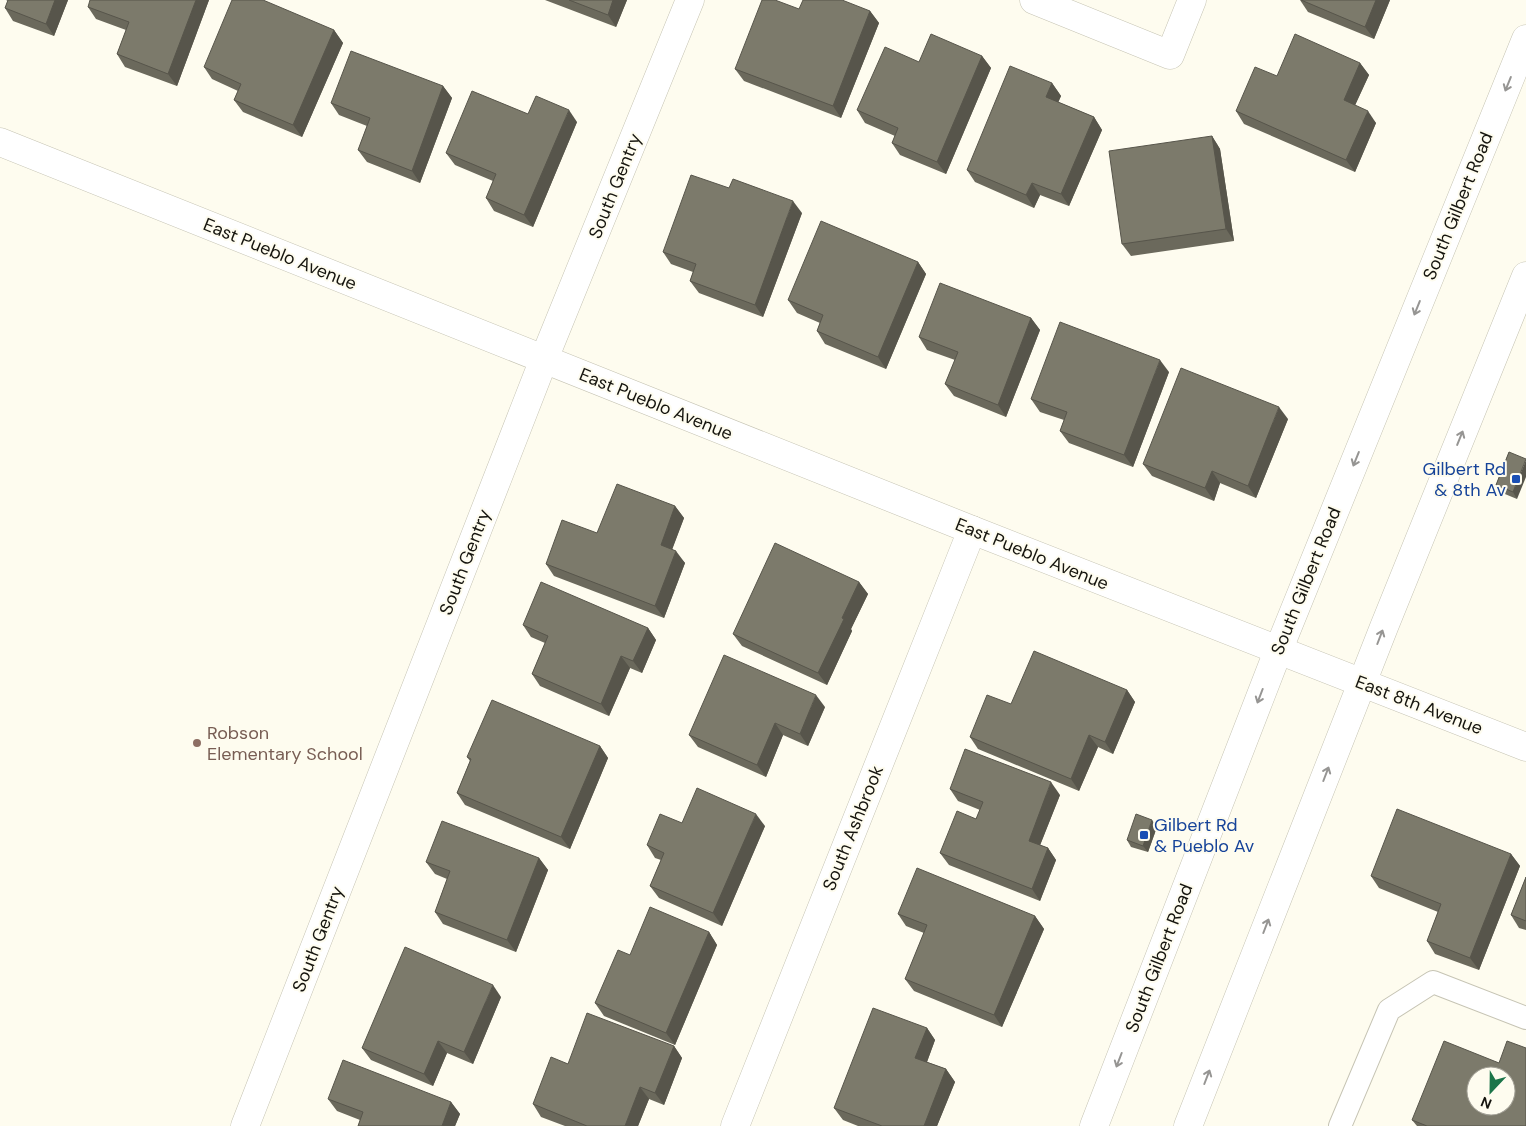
<svg xmlns="http://www.w3.org/2000/svg" width="1526" height="1126" viewBox="0 0 1526 1126" font-family="'DM Sans',sans-serif">
<style>
.lines{fill:none;stroke-linecap:round;stroke-linejoin:round}
.lane-casing{stroke:#c6c4b4;stroke-width:24}
.street-casing{stroke:#c6c4b4;stroke-width:29}
.primary-casing{stroke:#c6c4b4;stroke-width:29}
.lane{stroke:#fff;stroke-width:22}
.street{stroke:#fff;stroke-width:28}
.primary{stroke:#fff;stroke-width:28}
.wall{fill:#6b695c}
.shaded-wall{fill:#57554b}
.building{fill:#7c7a6b;stroke:#57554b;fill-rule:evenodd}
.oneway{stroke:#969593}
.transit-dot{fill:#1a4fb4;stroke:#fefcef;stroke-width:2}
.education-dot{fill:#8d6e63;stroke:#fefcef;stroke-width:2}
.labels{text-anchor:middle;dominant-baseline:central;stroke-width:4;stroke-linejoin:round;paint-order:stroke}
.street-label{font-size:18px;fill:#15140e;stroke:#fefcef}
.transit-label{font-size:18px;fill:#164399;stroke:#fefcef;text-anchor:end}
.education-label{font-size:18px;fill:#785e54;stroke:#fefcef;text-anchor:start}
</style>
<rect width="100%" height="100%" fill="#fefcef"/>
<g class="lines">
<!-- lane casing -->
<g class="lane-casing">
<path id="lane" d="M1340,1126L1389,1010L1433,982L1526,1018"/>
</g>
<!-- street casing -->
<g class="street-casing">
<g id="street">
<path d="M1034,0L1170,55L1192,0"/>
<path d="M0,142L972,530L1526,747"/>
<path d="M245,1126L544,359L690,0"/>
<path d="M735,1126L972,530"/>
</g>
</g>
<!-- primary casing -->
<g class="primary-casing">
<g id="primary">
<path d="M1094,1126L1278,651L1526,39"/>
<path d="M1188,1126L1384,627L1526,276"/>
</g>
</g>
<!-- lane -->
<use href="#lane" class="lane"/>
<!-- street -->
<use href="#street" class="street"/>
<!-- primary -->
<use href="#primary" class="primary"/>
</g>
<!-- wall -->
<g class="wall">
<path d="M6,0H68L54,36L13,21L5,8L8,1Z"/>
<path d="M209,0L177,86L125,67L117,54L126,30L96,19L88,7Z"/>
<path d="M545,0H627L616,27Z"/>
<path d="M1300,0H1390L1374,39L1308,12Z"/>
<path d="M799,9L870,11L879,23L841,118L744,81L735,69Z"/>
<path d="M334,30L343,43L302,137L243,112L234,100L238,91L212,79L204,67Z"/>
<path d="M982,56L991,68L946,174L900,155L892,143L895,136L865,123L857,110L919,62Z"/>
<path d="M1360,63L1369,75L1355,105L1376,123L1355,172L1244,124L1236,111L1277,76Z"/>
<path d="M1052,83L1061,96L1058,102L1094,117L1102,130L1069,206L1040,195L1034,208L975,182L967,170Z"/>
<path d="M443,86L452,98L420,183L367,162L358,150L367,126L339,115L331,103Z"/>
<path d="M528,114L577,122L533,227L494,211L486,198L493,181L455,165L446,153Z"/>
<path d="M1212,136L1220,149L1234,241L1131,256L1122,244Z"/>
<path d="M802,213L763,317L699,293L690,281L693,272L671,264L663,252Z"/>
<path d="M918,262L926,274L886,369L825,344L817,331L820,323L797,313L788,300Z"/>
<path d="M1031,318L1040,330L1006,417L954,396L945,384L955,360L927,350L919,337Z"/>
<path d="M1169,372L1133,467L1069,443L1060,431L1064,420L1040,412L1031,399Z"/>
<path d="M1288,419L1256,498L1220,483L1214,501L1152,476L1143,464Z"/>
<path d="M1509,452L1517,499L1500,492L1496,485Z"/>
<path d="M675,506L684,518L672,549L685,563L664,618L554,576L546,564L597,533Z"/>
<path d="M859,582L868,594L851,629L852,631L827,685L742,646L733,634Z"/>
<path d="M523,625L648,628L656,640L642,673L630,668L609,716L540,686L532,674L545,643L531,637Z"/>
<path d="M1127,690L1135,702L1113,754L1098,747L1079,791L978,749L970,737L1011,704Z"/>
<path d="M825,707L808,746L783,735L766,777L698,747L689,735Z"/>
<path d="M600,746L608,758L570,849L465,805L457,793L470,761L467,757Z"/>
<path d="M950,789L1060,795L1040,845L1048,848L1056,860L1040,901L949,865L940,853L976,819L980,810L958,801Z"/>
<path d="M682,823L765,826L722,926L659,898L650,886L661,860L655,858L647,845Z"/>
<path d="M1157,827L1148,852L1131,847L1127,840Z"/>
<path d="M1511,854L1520,866L1479,970L1435,954L1427,941L1438,912L1379,888L1371,876Z"/>
<path d="M539,858L548,870L516,952L443,924L435,912L447,879L435,874L426,862Z"/>
<path d="M1526,877V930L1519,928L1511,915Z"/>
<path d="M898,914L1035,916L1044,929L1002,1027L914,991L905,979L924,933L906,926Z"/>
<path d="M709,932L717,945L675,1045L604,1016L595,1003L630,955Z"/>
<path d="M501,997L473,1064L447,1053L433,1086L371,1060L362,1048Z"/>
<path d="M927,1028L935,1040L927,1062L946,1069L955,1082L937,1126H858L843,1120L834,1108Z"/>
<path d="M674,1046L682,1058L664,1105L649,1099L638,1126H565L541,1117L533,1104L568,1064Z"/>
<path d="M328,1099L451,1102L460,1114L455,1126H358L360,1120L337,1111Z"/>
<path d="M1412,1120L1526,1126H1417Z"/>
</g>
<!-- shaded-wall -->
<g class="shaded-wall">
<path d="M55,0H68L54,36L46,24Z"/>
<path d="M196,0H209L177,86L168,74Z"/>
<path d="M613,0H627L616,27L608,15Z"/>
<path d="M1376,0H1390L1374,39L1365,27Z"/>
<path d="M870,11L879,23L841,118L833,106Z"/>
<path d="M334,30L343,43L302,137L293,125Z"/>
<path d="M982,56L991,68L946,174L937,162Z"/>
<path d="M1360,63L1369,75L1352,112L1344,100Z"/>
<path d="M1052,83L1061,96L1055,110L1046,97Z"/>
<path d="M443,86L452,98L420,183L412,171Z"/>
<path d="M569,110L577,122L533,227L524,215Z"/>
<path d="M1368,111L1376,123L1355,172L1346,160Z"/>
<path d="M1094,117L1102,130L1069,206L1061,194Z"/>
<path d="M1212,136L1220,149L1234,241L1226,229Z"/>
<path d="M1032,183L1040,195L1034,208L1026,195Z"/>
<path d="M793,201L802,213L763,317L755,305Z"/>
<path d="M918,262L926,274L886,369L878,357Z"/>
<path d="M1031,318L1040,330L1006,417L998,405Z"/>
<path d="M1160,360L1169,372L1133,467L1124,455Z"/>
<path d="M1279,407L1288,419L1256,498L1248,486Z"/>
<path d="M1526,460V477L1517,499L1513,492Z"/>
<path d="M1212,471L1220,483L1214,501L1205,488Z"/>
<path d="M675,506L684,518L669,558L661,545Z"/>
<path d="M676,551L685,563L664,618L655,606Z"/>
<path d="M859,582L868,594L851,629L852,631L827,685L818,673L842,618Z"/>
<path d="M648,628L656,640L642,673L633,661Z"/>
<path d="M621,656L630,668L609,716L601,704Z"/>
<path d="M1127,690L1135,702L1113,754L1105,742Z"/>
<path d="M816,695L825,707L808,746L800,734Z"/>
<path d="M775,723L783,735L766,777L757,765Z"/>
<path d="M1089,735L1098,747L1079,791L1071,779Z"/>
<path d="M600,746L608,758L570,849L561,837Z"/>
<path d="M1051,782L1060,795L1037,853L1029,841Z"/>
<path d="M756,814L765,826L722,926L713,913Z"/>
<path d="M1152,820L1157,827L1148,852L1143,846Z"/>
<path d="M1048,848L1056,860L1040,901L1032,889Z"/>
<path d="M1511,854L1520,866L1479,970L1470,958Z"/>
<path d="M539,858L548,870L516,952L507,940Z"/>
<path d="M1035,916L1044,929L1002,1027L994,1015Z"/>
<path d="M709,932L717,945L675,1045L666,1033Z"/>
<path d="M493,985L501,997L473,1064L464,1052Z"/>
<path d="M927,1028L935,1040L924,1070L915,1058Z"/>
<path d="M438,1041L447,1053L433,1086L424,1074Z"/>
<path d="M674,1046L682,1058L664,1105L655,1093Z"/>
<path d="M946,1069L955,1082L937,1126H924Z"/>
<path d="M640,1087L649,1099L638,1126H625Z"/>
<path d="M451,1102L460,1114L455,1126H442Z"/>
</g>
<!-- building -->
<g class="building">
<path d="M8,0H55L46,24L5,8Z"/>
<path d="M90,0H196L168,74L117,54L129,22L88,7Z"/>
<path d="M232,0H263L334,30L293,125L234,100L241,84L204,67Z"/>
<path d="M569,0H613L608,15Z"/>
<path d="M762,0H775L799,9L803,0H842L870,11L833,106L735,69Z"/>
<path d="M1301,0H1376L1365,27Z"/>
<path d="M931,34L982,56L937,162L892,143L898,128L857,110L885,47L919,62Z"/>
<path d="M1295,34L1360,63L1344,100L1368,111L1346,160L1236,111L1255,67L1277,76Z"/>
<path d="M351,51L443,86L412,171L358,150L370,118L331,103Z"/>
<path d="M1010,66L1052,83L1046,97L1094,117L1061,194L1032,183L1026,195L967,170Z"/>
<path d="M472,91L528,114L536,96L569,110L524,215L486,198L496,174L446,153Z"/>
<path d="M1212,136L1226,229L1122,244L1109,151Z"/>
<path d="M691,175L729,188L733,179L793,201L755,305L690,281L696,264L663,252Z"/>
<path d="M821,221L918,262L878,357L817,331L823,315L788,300Z"/>
<path d="M940,283L1031,318L998,405L945,384L958,352L919,337Z"/>
<path d="M1060,322L1160,360L1124,455L1060,431L1067,412L1031,399Z"/>
<path d="M1181,368L1279,407L1248,486L1212,471L1205,488L1143,464Z"/>
<path d="M1509,452L1526,459L1513,492L1496,485Z"/>
<path d="M617,484L675,506L661,545L676,551L655,606L546,564L562,520L597,533Z"/>
<path d="M775,543L859,582L842,618L844,619L818,673L733,634Z"/>
<path d="M541,582L648,628L633,661L621,656L601,704L532,674L548,636L523,625Z"/>
<path d="M1034,651L1127,690L1105,742L1089,735L1071,779L970,737L987,695L1011,704Z"/>
<path d="M724,655L816,695L800,734L775,723L757,765L689,735Z"/>
<path d="M492,700L600,746L561,837L457,793L471,759L467,757Z"/>
<path d="M965,749L1051,782L1029,841L1048,848L1032,889L940,853L957,811L976,819L983,802L950,789Z"/>
<path d="M697,788L756,814L713,913L650,886L664,853L647,845L660,814L682,823Z"/>
<path d="M1397,809L1511,854L1470,958L1427,941L1441,904L1371,876Z"/>
<path d="M1136,814L1152,820L1143,846L1127,840Z"/>
<path d="M442,821L539,858L507,940L435,912L450,871L426,862Z"/>
<path d="M917,868L1035,916L994,1015L905,979L927,925L898,914Z"/>
<path d="M1526,877V921L1511,915Z"/>
<path d="M650,907L709,932L666,1033L595,1003L618,950L630,955Z"/>
<path d="M405,947L493,985L464,1052L438,1041L424,1074L362,1048Z"/>
<path d="M873,1008L927,1028L915,1058L946,1069L924,1126H882L834,1108Z"/>
<path d="M587,1013L674,1046L655,1093L640,1087L625,1126H587L533,1104L551,1057L568,1064Z"/>
<path d="M1444,1041L1499,1063L1507,1041L1526,1048V1126H1427L1412,1120ZM1476,1076H1506V1106H1476Z"/>
<path d="M343,1060L451,1102L442,1126H358L363,1112L328,1099Z"/>
</g>
<!-- one-way arrows -->
<defs><path id="oneway-shaft" d="M-6 0H5M1.5-3L5.5 0L1.5 3" fill="none" stroke-width="1.6" stroke-linecap="round" stroke-linejoin="round" transform="scale(1.25)"/></defs>
<g class="oneway">
<use href="#oneway-shaft" transform="translate(1508 84) rotate(112)"/>
<use href="#oneway-shaft" transform="translate(1417 308) rotate(112)"/>
<use href="#oneway-shaft" transform="translate(1460 438) rotate(-68)"/>
<use href="#oneway-shaft" transform="translate(1356 459) rotate(112)"/>
<use href="#oneway-shaft" transform="translate(1380 637) rotate(-69)"/>
<use href="#oneway-shaft" transform="translate(1260 696) rotate(111)"/>
<use href="#oneway-shaft" transform="translate(1326 774) rotate(-69)"/>
<use href="#oneway-shaft" transform="translate(1266 926) rotate(-69)"/>
<use href="#oneway-shaft" transform="translate(1119 1060) rotate(111)"/>
<use href="#oneway-shaft" transform="translate(1207 1077) rotate(-69)"/>
</g>
<!-- markers -->
<g class="transit-dot">
<rect x="1511" y="474" width="10" height="10" rx="2.5"/>
<rect x="1139" y="830" width="10" height="10" rx="2.5"/>
</g>
<circle class="education-dot" cx="197" cy="743" r="5"/>
<g class="labels">
<!-- street labels -->
<g class="street-label">
<text transform="translate(615 186) rotate(-68)">South Gentry</text>
<text transform="translate(1458 206) rotate(-68)">South Gilbert Road</text>
<text transform="translate(280 254) rotate(22)">East Pueblo Avenue</text>
<text transform="translate(656 404) rotate(22)">East Pueblo Avenue</text>
<text transform="translate(1032 554) rotate(22)">East Pueblo Avenue</text>
<text transform="translate(465 562) rotate(-69)">South Gentry</text>
<text transform="translate(1306 581) rotate(-68)">South Gilbert Road</text>
<text transform="translate(1419 705) rotate(21)">East 8th Avenue</text>
<text transform="translate(853 828) rotate(-68)">South Ashbrook</text>
<text transform="translate(318 939) rotate(-69)">South Gentry</text>
<text transform="translate(1159 958) rotate(-69)">South Gilbert Road</text>
</g>
<!-- transit labels -->
<g class="transit-label">
<text x="1506" y="469">Gilbert Rd<tspan x="1506" dy="21">&amp; 8th Av</tspan></text>
<text x="1154" y="825" text-anchor="start">Gilbert Rd<tspan x="1154" dy="21">&amp; Pueblo Av</tspan></text>
</g>
<!-- education labels -->
<g class="education-label">
<text x="207" y="733">Robson<tspan x="207" dy="21">Elementary School</tspan></text>
</g>
</g>
<!-- north arrow -->
<g transform="translate(1491 1091) rotate(202)"><circle r="24" fill="#fefcef" stroke="#a19f95"/>
<path d="M0-4L9 19L0 12L-9 19Z" fill="#1c7549"/>
<text y="-8" font-size="14" font-weight="bold" text-anchor="middle" fill="#15140e">N</text>
</g>
</svg>
